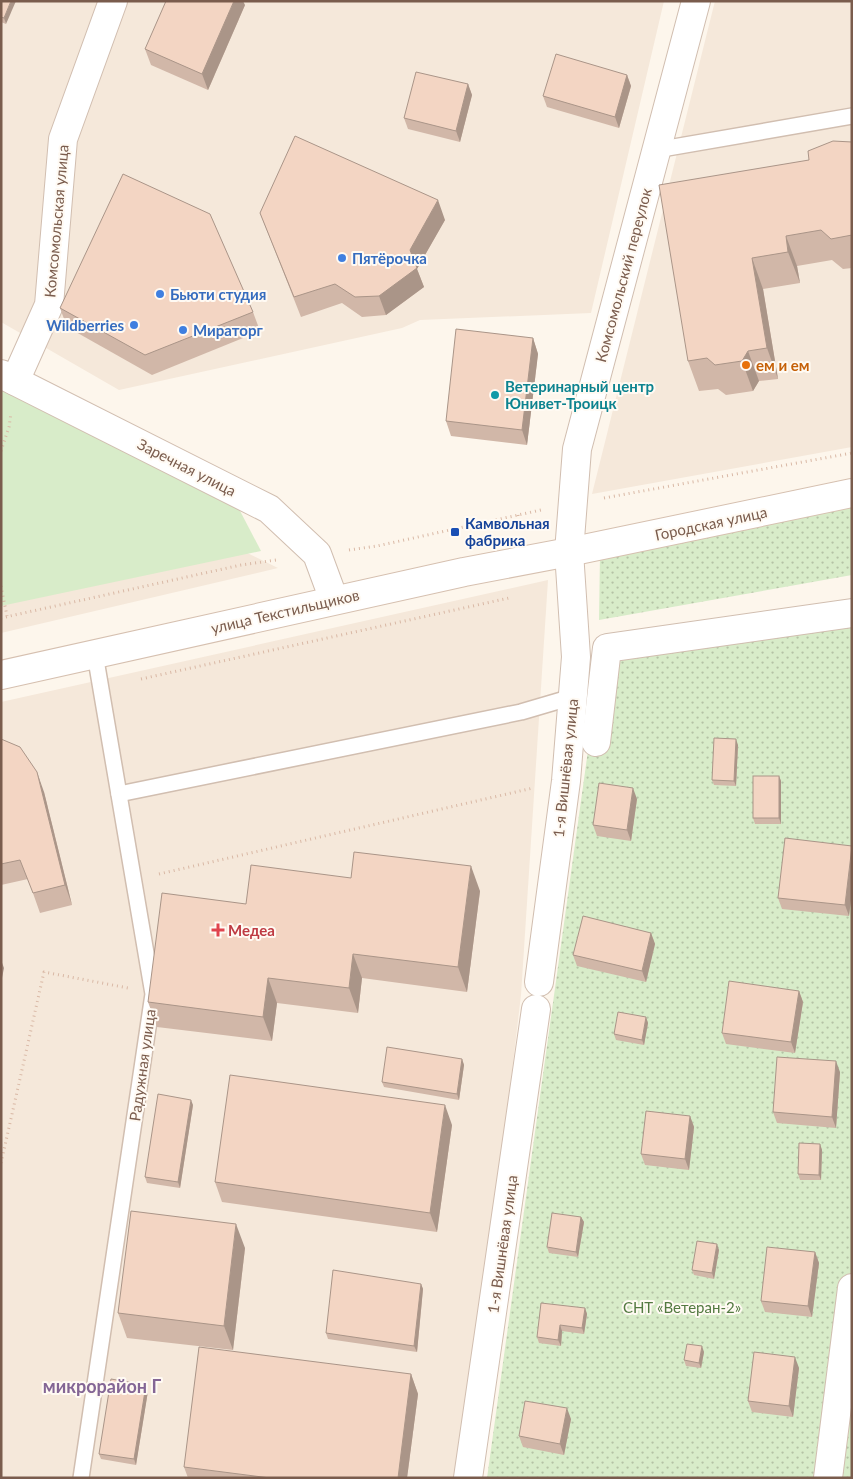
<svg xmlns="http://www.w3.org/2000/svg" width="853" height="1479" viewBox="0 0 853 1479" font-family="Lato,sans-serif">
<style>
.residential{fill:#f5e8da}
.grass{fill:url(#grass-dots)}
.park{fill:#d8ecc9}
.lines{fill:none;stroke-linecap:round;stroke-linejoin:round}
.lane-casing{stroke:#d1beb0;stroke-width:18}
.street-casing{stroke:#d1beb0;stroke-width:30}
.secondary-casing{stroke:#d6c0b0;stroke-width:30}
.path{stroke:#d9b8a5;stroke-width:3;stroke-dasharray:1 4;stroke-linecap:butt}
.lane{stroke:#fff;stroke-width:15}
.street{stroke:#fff;stroke-width:28}
.secondary{stroke:#fff;stroke-width:28}
.wall{fill:#d1b7a8}
.shaded-wall{fill:#aa9588}
.building{fill:#f3d5c3;stroke:#aa9588}
.shop-dot{fill:#3f7fe0;stroke:#fffaf3;stroke-width:2}
.food-dot{fill:#e8710a;stroke:#fffaf3;stroke-width:2}
.culture-dot{fill:#0f9aa8;stroke:#fffaf3;stroke-width:2}
.transit-dot{fill:#1a4fb4;stroke:#fffaf3;stroke-width:2}
.health-dot{fill:#e0444e;stroke:#fffaf3;stroke-width:2}
.labels{text-anchor:middle;dominant-baseline:central;stroke-width:4;stroke-linejoin:round;paint-order:stroke}
.street-label{font-size:15px;fill:#7a5c4d;stroke:#fffaf3}
.shop-label{font-size:15px;font-weight:bold;fill:#366cbe;stroke:#fffaf3;text-anchor:start}
.food-label{font-size:15px;font-weight:bold;fill:#c56008;stroke:#fffaf3;text-anchor:start}
.culture-label{font-size:15px;font-weight:bold;fill:#0d838f;stroke:#fffaf3;text-anchor:start}
.transit-label{font-size:15px;font-weight:bold;fill:#164399;stroke:#fffaf3;text-anchor:start}
.health-label{font-size:15px;font-weight:bold;fill:#be3a42;stroke:#fffaf3;text-anchor:start}
.park-label{font-size:15px;fill:#537a41;stroke:#fffaf3}
.quarter-label{font-size:18px;font-weight:bold;fill:#846695;stroke:#fffaf3}
</style>
<defs>
<pattern id="grass-dots" width="8" height="8" patternUnits="userSpaceOnUse" patternTransform="scale(1.25)"><rect width="8" height="8" fill="#d8ecc9"/><path d="M2 2h.1M6 6h.1" fill="none" stroke="#b4c2a5" stroke-width="1.8" stroke-linecap="round"/></pattern>
</defs>
<rect width="100%" height="100%" fill="#fdf6ec"/>
<!-- residential -->
<g class="residential">
<path d="M1,1H664L591,313L420,320L402,328L119,390L1,322Z"/>
<path d="M715,1H852V447L592,494Z"/>
<path d="M1,433L278,568L1,633Z"/>
<path d="M548,580L521,995L464,1478H1V702Z"/>
</g>
<!-- grass -->
<g class="grass">
<path d="M852,506V575L599,620L600,554Z"/>
<path d="M852,624V1478H487L600,664Z"/>
</g>
<!-- park -->
<path class="park" d="M1,383L238,507L261,551L1,606Z"/>
<g class="lines">
<!-- lane casing -->
<g class="lane-casing">
<g id="lane">
<path d="M656,150L852,116"/>
<path d="M119,794L521,712L572,697"/>
<path d="M81,1478L153,994L95,654"/>
</g>
</g>
<!-- street casing -->
<g class="street-casing">
<g id="street">
<path d="M1,374L269,509L317,554L334,600"/>
<path d="M15,381L49,305L63,139L113,1"/>
<path d="M596,742L607,648L852,613"/>
<path d="M539,982L566,781L576,657L569,552L577,449L696,1"/>
<path d="M468,1478L536,1009"/>
<path d="M828,1478L852,1288"/>
</g>
</g>
<!-- secondary casing -->
<g class="secondary-casing">
<path id="secondary" d="M1,675L464,572L569,552L852,493"/>
</g>
<!-- path -->
<g class="path">
<path d="M1,451L9,427L11,413"/>
<path d="M604,498L852,453"/>
<path d="M518,515L520,530"/>
<path d="M349,550L377,546L541,510"/>
<path d="M1,586L7,616"/>
<path d="M1,618L241,565L276,560"/>
<path d="M141,679L509,598"/>
<path d="M159,874L533,788"/>
<path d="M1,1163L44,972L128,988"/>
</g>
<!-- lane -->
<use href="#lane" class="lane"/>
<!-- street -->
<use href="#street" class="street"/>
<!-- secondary -->
<use href="#secondary" class="secondary"/>
</g>
<!-- wall -->
<g class="wall">
<path d="M1,1L6,24L1,22Z"/>
<path d="M245,5L208,90L151,65L145,49Z"/>
<path d="M627,75L631,86L619,128L547,107L543,96Z"/>
<path d="M468,84L472,95L460,142L408,129L404,118Z"/>
<path d="M852,142V268L843,269L832,260L797,266L800,283L763,289L778,379L759,381L753,391L726,395L718,389L699,391L688,361L809,160Z"/>
<path d="M260,213L445,220L417,269L424,287L386,315L362,317L342,303L301,317Z"/>
<path d="M60,308L253,312L260,331L152,375L67,327Z"/>
<path d="M533,338L538,354L527,445L451,436L446,421Z"/>
<path d="M1,739L44,792L72,905L40,913L28,879L1,885Z"/>
<path d="M738,745L736,786L714,785L712,780Z"/>
<path d="M779,776L781,781V824H755L753,818Z"/>
<path d="M637,799L631,841L597,836L593,825Z"/>
<path d="M852,846V892L849,916L782,909L778,898Z"/>
<path d="M351,878L480,891L467,992L362,978L358,1013L277,1003L272,1041L157,1027L148,1002L246,904Z"/>
<path d="M651,933L655,944L646,982L577,966L573,955Z"/>
<path d="M799,991L803,1002L795,1053L726,1044L722,1033Z"/>
<path d="M646,1017L648,1023L644,1045L616,1040L614,1034Z"/>
<path d="M462,1059L464,1065L459,1100L384,1087L382,1082Z"/>
<path d="M840,1072L836,1128L777,1123L773,1112Z"/>
<path d="M193,1105L180,1188L147,1183L145,1177Z"/>
<path d="M690,1116L694,1127L689,1170L645,1165L641,1154Z"/>
<path d="M452,1125L437,1232L222,1202L215,1182Z"/>
<path d="M820,1144L822,1150L821,1180H800L798,1174Z"/>
<path d="M581,1217L584,1222L578,1257L549,1253L547,1247Z"/>
<path d="M245,1248L233,1350L127,1338L118,1313Z"/>
<path d="M719,1250L714,1279L694,1275L692,1270Z"/>
<path d="M815,1252L819,1263L812,1317L765,1312L761,1301Z"/>
<path d="M421,1284L423,1289L417,1352L328,1339L326,1333Z"/>
<path d="M585,1308L587,1314L584,1334L562,1331L561,1346L539,1343L537,1337Z"/>
<path d="M704,1352L701,1368L686,1366L684,1360Z"/>
<path d="M799,1368L793,1417L752,1412L748,1401Z"/>
<path d="M411,1374L418,1394L407,1478H188L184,1467Z"/>
<path d="M148,1391L136,1465L101,1459L99,1454Z"/>
<path d="M571,1419L564,1455L523,1447L519,1436Z"/>
</g>
<!-- shaded-wall -->
<g class="shaded-wall">
<path d="M11,1H16L6,24L4,18Z"/>
<path d="M234,1H243L245,5L208,90L202,74Z"/>
<path d="M627,75L631,86L619,128L615,117Z"/>
<path d="M468,84L472,95L460,142L456,131Z"/>
<path d="M438,200L445,220L417,269L424,287L386,315L379,296L410,250Z"/>
<path d="M786,236L797,266L800,283L788,252Z"/>
<path d="M752,258L763,289L778,379L767,348Z"/>
<path d="M533,338L538,354L527,445L522,430Z"/>
<path d="M748,351L759,381L753,391L742,361Z"/>
<path d="M736,739L738,745L736,786L734,781Z"/>
<path d="M37,772L44,792L72,905L65,885Z"/>
<path d="M779,776L781,781V824L779,818Z"/>
<path d="M633,788L637,799L631,841L627,830Z"/>
<path d="M852,847V892L849,916L845,905Z"/>
<path d="M471,866L480,891L467,992L458,967Z"/>
<path d="M651,933L655,944L646,982L642,971Z"/>
<path d="M353,954L362,978L358,1013L349,988Z"/>
<path d="M1,960L4,968L1,983Z"/>
<path d="M268,978L277,1003L272,1041L263,1017Z"/>
<path d="M799,991L803,1002L795,1053L791,1042Z"/>
<path d="M646,1017L648,1023L644,1045L642,1040Z"/>
<path d="M462,1059L464,1065L459,1100L457,1094Z"/>
<path d="M836,1061L840,1072L836,1128L832,1117Z"/>
<path d="M191,1100L193,1105L180,1188L178,1182Z"/>
<path d="M445,1105L452,1125L437,1232L430,1213Z"/>
<path d="M690,1116L694,1127L689,1170L685,1159Z"/>
<path d="M820,1144L822,1150L821,1180L819,1175Z"/>
<path d="M581,1217L584,1222L578,1257L576,1252Z"/>
<path d="M236,1224L245,1248L233,1350L224,1326Z"/>
<path d="M717,1244L719,1250L714,1279L712,1273Z"/>
<path d="M815,1252L819,1263L812,1317L808,1306Z"/>
<path d="M421,1284L423,1289L417,1352L414,1346Z"/>
<path d="M585,1308L587,1314L584,1334L582,1328Z"/>
<path d="M560,1325L562,1331L561,1346L558,1340Z"/>
<path d="M702,1346L704,1352L701,1368L699,1363Z"/>
<path d="M795,1357L799,1368L793,1417L789,1406Z"/>
<path d="M411,1374L418,1394L407,1478H398Z"/>
<path d="M146,1385L148,1391L136,1465L134,1459Z"/>
<path d="M567,1408L571,1419L564,1455L560,1444Z"/>
</g>
<!-- building -->
<g class="building">
<path d="M1,1H11L4,18L1,17Z"/>
<path d="M166,1H234L202,74L145,49Z"/>
<path d="M556,54L627,75L615,117L543,96Z"/>
<path d="M416,72L468,84L456,131L404,118Z"/>
<path d="M295,136L438,200L410,250L417,268L379,296L355,297L335,284L294,297L260,213Z"/>
<path d="M833,141L852,142V235L831,239L821,230L786,236L788,252L752,258L767,348L748,351L742,361L715,365L707,358L688,361L659,185L809,160L808,151Z"/>
<path d="M123,174L210,214L253,312L145,355L60,308Z"/>
<path d="M456,329L533,338L522,430L446,421Z"/>
<path d="M714,738L736,739L734,781L712,780Z"/>
<path d="M1,739L20,747L37,772L65,885L33,893L20,860L1,864Z"/>
<rect x="753" y="776" width="26" height="42"/>
<path d="M599,783L633,788L627,830L593,825Z"/>
<path d="M785,838L852,846L845,905L778,898Z"/>
<path d="M354,852L471,866L458,967L353,954L349,988L268,978L263,1017L148,1002L162,893L246,904L251,865L351,878Z"/>
<path d="M583,916L651,933L642,971L573,955Z"/>
<path d="M729,981L799,991L791,1042L722,1033Z"/>
<path d="M618,1012L646,1017L642,1040L614,1034Z"/>
<path d="M387,1047L462,1059L457,1094L382,1082Z"/>
<path d="M777,1057L836,1061L832,1117L773,1112Z"/>
<path d="M230,1075L445,1105L430,1213L215,1182Z"/>
<path d="M158,1094L191,1100L178,1182L145,1177Z"/>
<path d="M646,1111L690,1116L685,1159L641,1154Z"/>
<path d="M799,1143L820,1144L819,1175L798,1174Z"/>
<path d="M131,1211L236,1224L224,1326L118,1313Z"/>
<path d="M552,1213L581,1217L576,1252L547,1247Z"/>
<path d="M697,1241L717,1244L712,1273L692,1270Z"/>
<path d="M767,1247L815,1252L808,1306L761,1301Z"/>
<path d="M333,1270L421,1284L414,1346L326,1333Z"/>
<path d="M541,1303L585,1308L582,1328L560,1325L558,1340L537,1337Z"/>
<path d="M687,1344L702,1346L699,1363L684,1360Z"/>
<path d="M199,1347L411,1374L398,1478H270L184,1467Z"/>
<path d="M754,1352L795,1357L789,1406L748,1401Z"/>
<path d="M111,1379L146,1385L134,1459L99,1454Z"/>
<path d="M525,1401L567,1408L560,1444L519,1436Z"/>
</g>
<!-- markers -->
<g class="shop-dot">
<circle cx="342" cy="258" r="5"/>
<circle cx="160" cy="294" r="5"/>
<circle cx="134" cy="325" r="5"/>
<circle cx="183" cy="330" r="5"/>
</g>
<circle class="food-dot" cx="746" cy="365" r="5"/>
<circle class="culture-dot" cx="495" cy="395" r="5"/>
<rect class="transit-dot" x="450" y="527" width="10" height="10" rx="2.5"/>
<path class="health-dot" d="M215.5 922.5h5v5h5v5h-5v5h-5v-5h-5v-5h5z"/>
<g class="labels">
<!-- street labels -->
<g class="street-label">
<text transform="translate(56 221) rotate(-85)">Комсомольская улица</text>
<text transform="translate(623 275) rotate(-75)">Комсомольский переулок</text>
<text transform="translate(187 467) rotate(27)">Заречная улица</text>
<text transform="translate(711 523) rotate(-12)">Городская улица</text>
<text transform="translate(285 611) rotate(-13)">улица Текстильщиков</text>
<text transform="translate(565 768) rotate(-84)">1-я Вишнёвая улица</text>
<text transform="translate(142 1065) rotate(-82)">Радужная улица</text>
<text transform="translate(502 1244) rotate(-82)">1-я Вишнёвая улица</text>
</g>
<!-- shop labels -->
<g class="shop-label">
<text x="352" y="258">Пятёрочка</text>
<text x="170" y="294">Бьюти студия</text>
<text x="124" y="325" text-anchor="end">Wildberries</text>
<text x="193" y="330">Мираторг</text>
</g>
<!-- food labels -->
<g class="food-label">
<text x="756" y="365">ем и ем</text>
</g>
<!-- culture labels -->
<g class="culture-label">
<text x="505" y="386">Ветеринарный центр<tspan x="505" dy="17">Юнивет-Троицк</tspan></text>
</g>
<!-- transit labels -->
<g class="transit-label">
<text x="465" y="523">Камвольная<tspan x="465" dy="17">фабрика</tspan></text>
</g>
<!-- health labels -->
<g class="health-label">
<text x="228" y="930">Медеа</text>
</g>
<!-- park labels -->
<g class="park-label">
<text x="682" y="1307">СНТ «Ветеран-2»</text>
</g>
<!-- quarter labels -->
<g class="quarter-label">
<text x="102" y="1386">микрорайон Г</text>
</g>
</g>
<!-- border -->
<rect width="853" height="1479" fill="none" stroke="#7a5c4d" stroke-width="5"/>
</svg>
